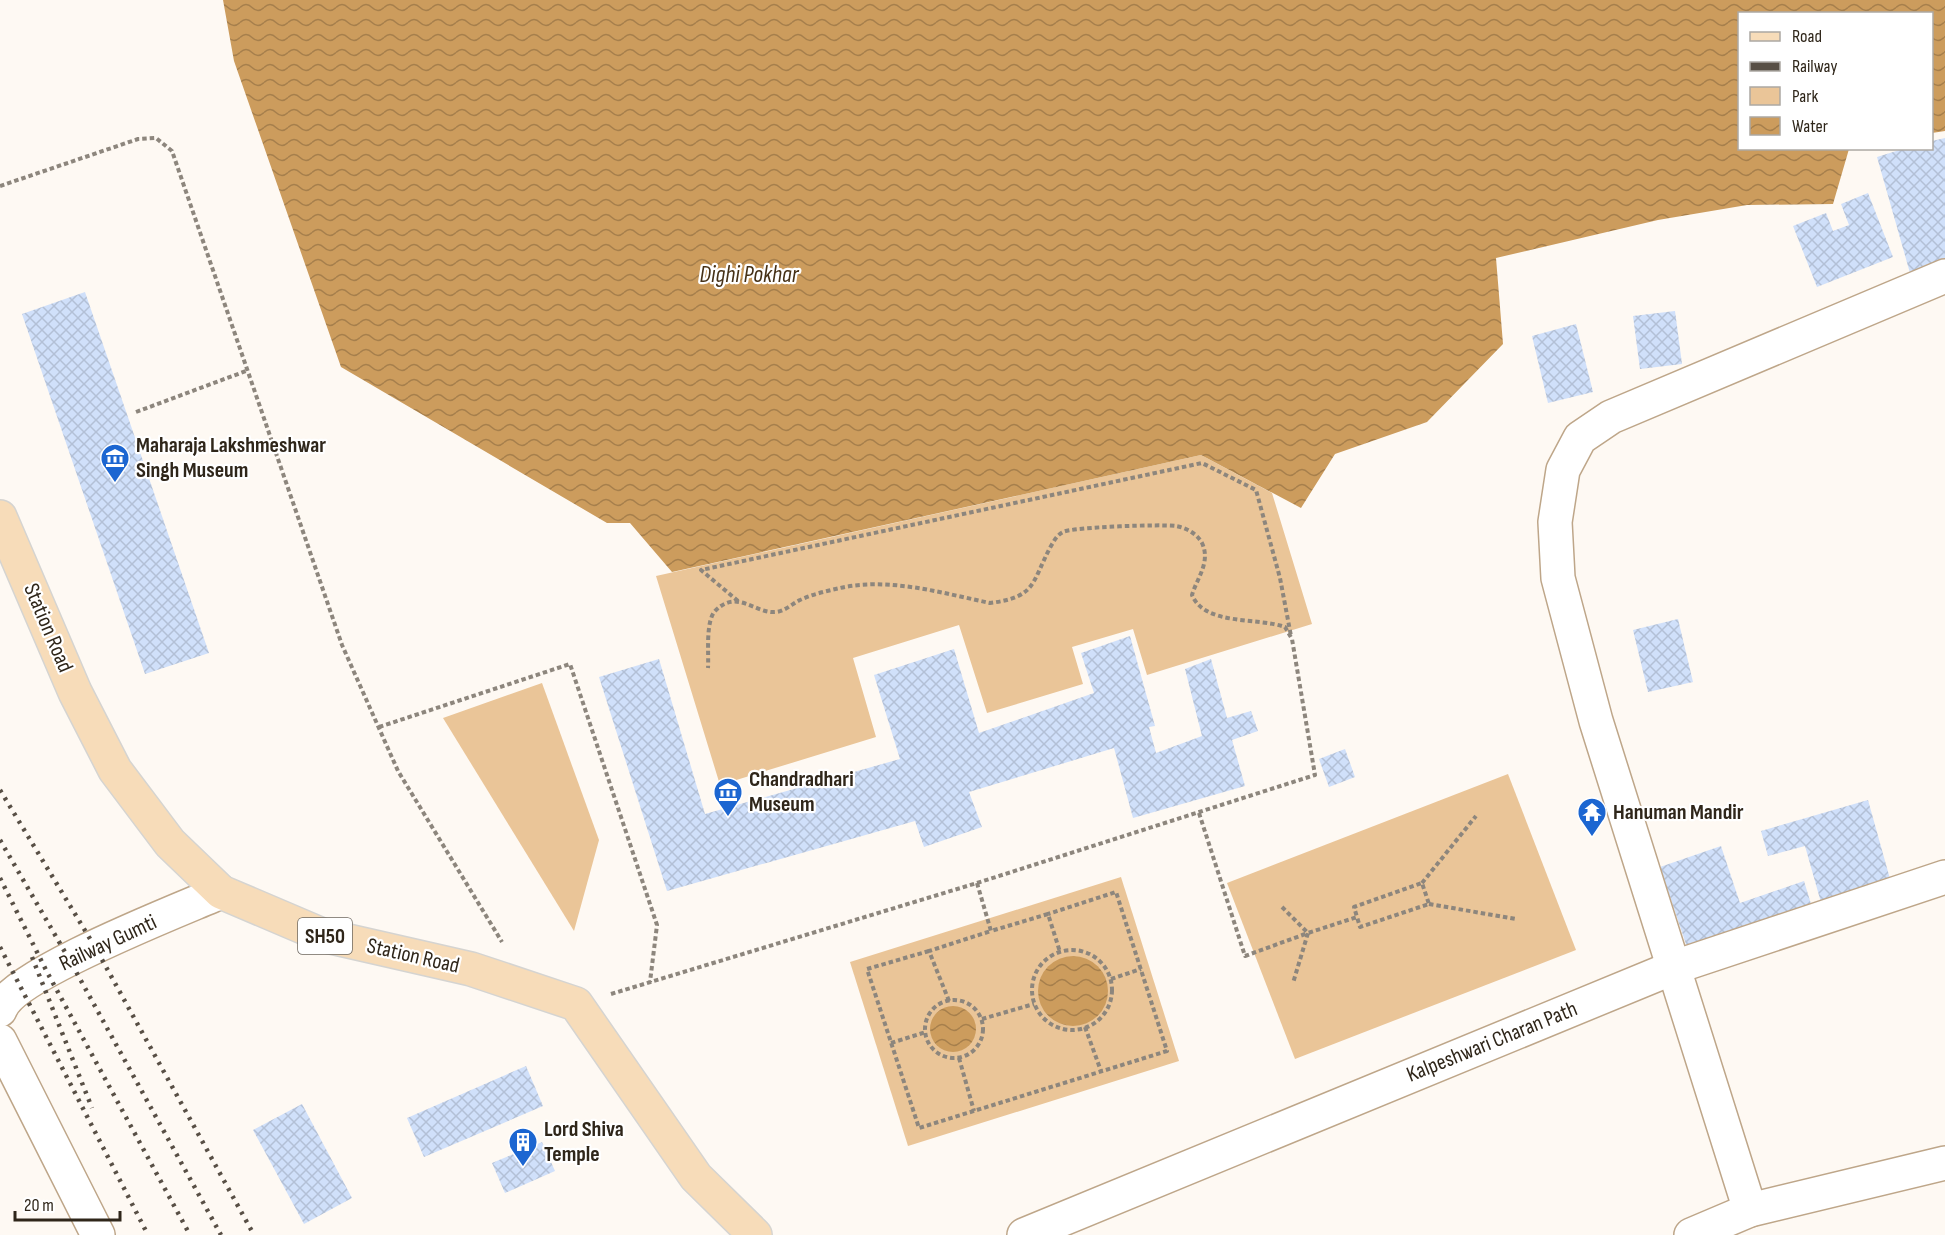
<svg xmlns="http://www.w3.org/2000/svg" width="1945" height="1235" viewBox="0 0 1945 1235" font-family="'Sofia Sans Condensed',sans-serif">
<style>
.green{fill:#eac598}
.water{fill:url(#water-waves)}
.building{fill:url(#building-cross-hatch)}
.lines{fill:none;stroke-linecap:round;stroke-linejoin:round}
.street-casing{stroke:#bea689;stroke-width:36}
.secondary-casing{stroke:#bea689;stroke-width:36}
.primary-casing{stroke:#d5d4d1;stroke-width:36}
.path{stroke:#8d867d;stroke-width:4;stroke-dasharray:4.5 3;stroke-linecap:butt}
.street{stroke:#fff;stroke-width:33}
.secondary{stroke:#fff;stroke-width:33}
.primary{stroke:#f7dcb9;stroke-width:33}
.rail{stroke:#584f45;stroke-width:4.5;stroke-dasharray:3 6;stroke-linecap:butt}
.labels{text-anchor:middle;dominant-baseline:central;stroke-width:4.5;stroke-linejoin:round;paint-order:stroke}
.shield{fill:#fff;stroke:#6d675f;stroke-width:1.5}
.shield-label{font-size:21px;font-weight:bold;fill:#2f261a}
.poi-label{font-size:22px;font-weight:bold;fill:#2f261a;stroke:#fff;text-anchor:start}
.street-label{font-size:22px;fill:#2f261a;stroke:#fff}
.water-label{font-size:24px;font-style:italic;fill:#463116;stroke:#fff}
</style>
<defs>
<pattern id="water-waves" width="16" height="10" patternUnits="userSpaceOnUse" patternTransform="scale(1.5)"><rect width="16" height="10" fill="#cc9c5d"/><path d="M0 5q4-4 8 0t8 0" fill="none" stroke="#a67f4c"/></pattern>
<pattern id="building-cross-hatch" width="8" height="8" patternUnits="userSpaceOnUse" patternTransform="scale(1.5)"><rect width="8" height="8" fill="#d0e0fa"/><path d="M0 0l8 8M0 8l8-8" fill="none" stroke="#b3c0d6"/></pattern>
</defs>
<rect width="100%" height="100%" fill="#fef9f3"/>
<!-- green -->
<g class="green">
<path d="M1201,455L1272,493L1312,624L1147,675L1133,629L1072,647L1083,684L987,713L959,625L853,658L876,737L720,785L656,576Z"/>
<path d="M542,683L599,840L574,931L443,718Z"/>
<path d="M1508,774L1576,950L1295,1059L1227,883Z"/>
<path d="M1121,877L1179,1061L908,1146L850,962Z"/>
</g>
<!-- water -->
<g class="water">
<path d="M223,0H1945V131L1932,133V14H1740V148L1849,149L1833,204L1747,205L1658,220L1496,258L1503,344L1427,422L1335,454L1301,508L1201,455L672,572L630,523H607L341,367L234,61Z"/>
<circle cx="1073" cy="991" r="35"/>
<circle cx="953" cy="1029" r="23"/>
</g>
<!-- building -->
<g class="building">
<path d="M1945,138V263L1910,273L1877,157L1906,148H1932V141Z"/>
<path d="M1868,193L1893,257L1817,287L1793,226L1826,213L1833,231L1849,225L1841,204Z"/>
<path d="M85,292L209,653L145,674L22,314Z"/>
<path d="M1675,311L1682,364L1640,369L1633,316Z"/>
<path d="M1576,324L1593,392L1548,403L1532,336Z"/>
<path d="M1678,619L1693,682L1648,692L1633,630Z"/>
<path d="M1130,636L1155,726L1149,727L1156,753L1202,736L1185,669L1211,659L1227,718L1251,711L1258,731L1232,740L1245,786L1133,818L1114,748L969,792L982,827L924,847L915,821L667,891L599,677L659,659L705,814L900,759L874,675L954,649L979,733L1094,693L1081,653Z"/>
<path d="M1345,749L1355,777L1329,787L1319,759Z"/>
<path d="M1868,800L1892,886L1822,906L1805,846L1768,856L1761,831Z"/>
<path d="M1721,846L1740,903L1804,881L1811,904L1687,947L1660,867Z"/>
<path d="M526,1066L543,1106L424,1157L407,1118Z"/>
<path d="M302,1104L352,1198L304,1224L253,1130Z"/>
<path d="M542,1142L555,1171L505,1193L492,1163Z"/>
</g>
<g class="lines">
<!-- street casing -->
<g class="street-casing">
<g id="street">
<path d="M0,1010C13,974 180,910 221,892"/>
<path d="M0,1041L98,1235"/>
<path d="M1750,1210L1596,721L1558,578L1555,522L1563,470L1580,438L1611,417L1945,276"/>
<path d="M1691,1235L1750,1210L1945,1163"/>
</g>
</g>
<!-- secondary casing -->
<g class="secondary-casing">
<path id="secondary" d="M1024,1235L1675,967L1945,877"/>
</g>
<!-- primary casing -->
<g class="primary-casing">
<path id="primary" d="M0,517L75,692L115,770L170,843L221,892L322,935L471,969L576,1004L696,1177L755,1235"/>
</g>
<!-- path -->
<g class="path">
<path d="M0,186L138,139L156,138L172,151L342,645L398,771L502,942"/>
<path d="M136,412L246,371"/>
<path d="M738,601L701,570L1202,463L1256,490L1280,578L1291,636"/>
<path d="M379,727L570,664L657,925L650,982"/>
<path d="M1199,813L1245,956L1308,933L1293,983"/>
<path d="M977,883L991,931L1048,914L1060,952"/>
<path d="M1422,883L1476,816"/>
<path d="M1429,904L1516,919"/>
<path d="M1282,907L1308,933L1357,917L1360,927L1429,904L1422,883L1354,907L1357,917"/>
<circle cx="1072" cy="990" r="40"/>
<path d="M929,951L867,969L919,1128L1167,1051L1116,892L1048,914"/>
<path d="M1111,979L1141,969"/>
<path d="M611,994L977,883L1315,775L1292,639L1285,627C1257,617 1205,626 1192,595C1197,578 1211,562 1202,543C1197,534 1187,528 1176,526C1163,524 1072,527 1063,532C1057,535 1054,541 1051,546C1031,583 1037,597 990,603C942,593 889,577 840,588C827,591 813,594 800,600C792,604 785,611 776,612C755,614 738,589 716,610C705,620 709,654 708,668"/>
<circle cx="954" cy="1029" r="29"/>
<path d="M949,1001L929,951L991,931"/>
<path d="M982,1019L1034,1004"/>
<path d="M1085,1027L1101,1071"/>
<path d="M891,1043L926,1032"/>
<path d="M959,1058L974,1111"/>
</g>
<!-- street -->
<use href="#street" class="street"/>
<!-- secondary -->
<use href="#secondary" class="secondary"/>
<!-- primary -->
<use href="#primary" class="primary"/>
<!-- rail -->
<g class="rail">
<path d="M0,790L95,947L254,1235"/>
<path d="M0,840L69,959L221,1235"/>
<path d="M0,878L47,972L190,1235"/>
<path d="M0,947L148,1235"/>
<path d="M32,957L92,1108"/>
</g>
</g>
<!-- icons -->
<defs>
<g id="museum-pin" transform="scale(1.5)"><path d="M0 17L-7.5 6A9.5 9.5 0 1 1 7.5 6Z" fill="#1c66d1" stroke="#fff"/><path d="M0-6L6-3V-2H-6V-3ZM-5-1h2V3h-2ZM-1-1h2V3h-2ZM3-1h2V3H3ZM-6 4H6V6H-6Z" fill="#fff"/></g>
<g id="temple-pin" transform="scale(1.5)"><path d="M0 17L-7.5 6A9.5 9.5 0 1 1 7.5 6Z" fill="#1c66d1" stroke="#fff"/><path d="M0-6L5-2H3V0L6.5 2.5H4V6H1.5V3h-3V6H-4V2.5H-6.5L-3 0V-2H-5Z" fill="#fff"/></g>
<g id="building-pin" transform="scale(1.5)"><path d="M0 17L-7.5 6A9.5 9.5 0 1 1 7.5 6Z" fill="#1c66d1" stroke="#fff"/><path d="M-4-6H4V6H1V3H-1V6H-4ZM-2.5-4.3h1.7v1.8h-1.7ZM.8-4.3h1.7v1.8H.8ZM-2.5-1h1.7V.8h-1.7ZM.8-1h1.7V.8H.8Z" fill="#fff"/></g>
</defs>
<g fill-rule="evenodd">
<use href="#museum-pin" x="115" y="458"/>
<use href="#museum-pin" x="728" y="792"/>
<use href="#temple-pin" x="1592" y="812"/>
<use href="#building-pin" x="523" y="1142"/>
</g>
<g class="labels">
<!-- shield labels -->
<rect class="shield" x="298" y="918" width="54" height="36" rx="4.5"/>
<g class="shield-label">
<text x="325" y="936">SH50</text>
</g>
<!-- poi labels -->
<g class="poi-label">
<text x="136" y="445">Maharaja Lakshmeshwar<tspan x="136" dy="25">Singh Museum</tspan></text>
<text x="749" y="779">Chandradhari<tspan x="749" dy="25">Museum</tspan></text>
<text x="1613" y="812">Hanuman Mandir</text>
<text x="544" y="1129">Lord Shiva<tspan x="544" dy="25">Temple</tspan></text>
</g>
<!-- street labels -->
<g class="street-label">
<text transform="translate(48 628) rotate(67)">Station Road</text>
<text transform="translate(108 943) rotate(-25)">Railway Gumti</text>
<text transform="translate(413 956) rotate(13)">Station Road</text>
<text transform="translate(1492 1042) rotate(-22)">Kalpeshwari Charan Path</text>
</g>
<!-- water labels -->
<g class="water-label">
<text x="749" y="274">Dighi Pokhar</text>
</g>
</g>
<!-- legend -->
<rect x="1738" y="12" width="195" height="138" fill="#ffffff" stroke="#aca8a3" stroke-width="1.5"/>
<rect x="1750" y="32" width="30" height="9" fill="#f7dcb9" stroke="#aca8a3" stroke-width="1.5"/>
<text x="1792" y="42" font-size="18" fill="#2f261a">Road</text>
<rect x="1750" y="62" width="30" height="9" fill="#584f45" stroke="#aca8a3" stroke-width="1.5"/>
<text x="1792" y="72" font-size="18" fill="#2f261a">Railway</text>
<rect x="1750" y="87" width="30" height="18" fill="#eac598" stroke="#aca8a3" stroke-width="1.5"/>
<text x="1792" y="102" font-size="18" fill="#2f261a">Park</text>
<rect x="1750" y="117" width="30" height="18" fill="url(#water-waves)" stroke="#aca8a3" stroke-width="1.5"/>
<text x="1792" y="132" font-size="18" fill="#2f261a">Water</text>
<!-- scale -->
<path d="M15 1211v9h105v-9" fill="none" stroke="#2f261a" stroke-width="3"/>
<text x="24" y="1211" font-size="18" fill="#2f261a" stroke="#ffffff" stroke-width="4.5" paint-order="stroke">20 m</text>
</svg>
